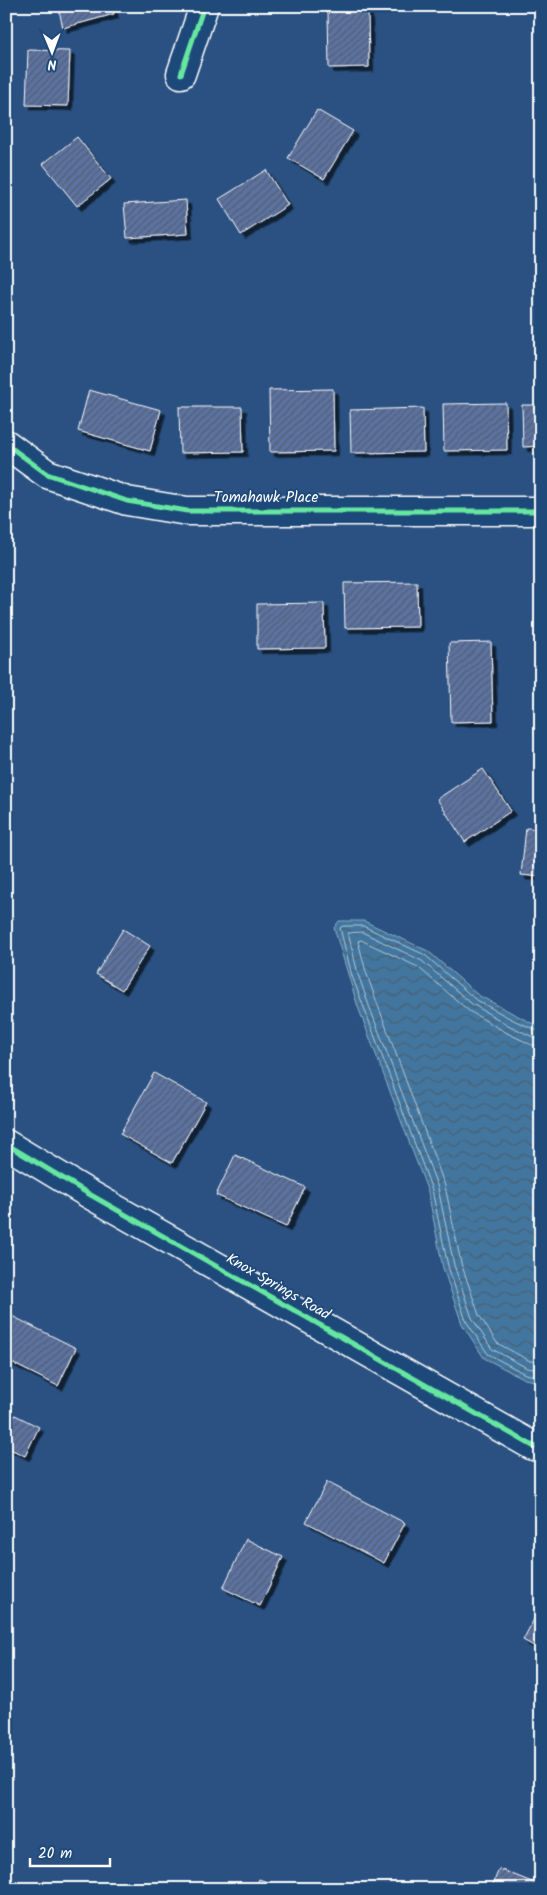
<svg xmlns="http://www.w3.org/2000/svg" width="547" height="1895" viewBox="0 0 547 1895" font-family="Kalam,sans-serif">
<style>
.water{fill:url(#water-waves);stroke:#8eadc5}
.lines{fill:none;stroke-linecap:round;stroke-linejoin:round}
.shore{stroke:#b3c8d9;stroke-width:1}
.building{fill:url(#building-hatch);stroke:#fff;filter:url(#shadow)}
.street-casing{stroke:#fff;stroke-width:31}
.street{stroke:#1f4a7a;stroke-width:28}
.cycleway-casing{stroke:#1f4a7a;stroke-width:8}
.cycleway{stroke:#66e7a1;stroke-width:5}
.labels{text-anchor:middle;dominant-baseline:central;stroke-width:4;stroke-linejoin:round;paint-order:stroke}
.street-label{font-size:15px;fill:#fff;stroke:#1f4a7a}
</style>
<defs>
<pattern id="water-waves" width="16" height="10" patternUnits="userSpaceOnUse" patternTransform="scale(1.25)"><rect width="16" height="10" fill="#42769f"/><path d="M0 5q4-4 8 0t8 0" fill="none" stroke="#485f71"/></pattern>
<pattern id="building-hatch" width="6" height="6" patternUnits="userSpaceOnUse" patternTransform="scale(1.25)"><rect width="6" height="6" fill="#5b72a0"/><path d="M-1 1l2-2M0 6l6-6M5 7l2-2" fill="none" stroke="#535d72"/></pattern>
<filter id="shadow"><feDropShadow dx="4.5" dy="4.5" stdDeviation="0" flood-color="#0009"/></filter>
</defs>
<rect width="100%" height="100%" fill="#2a5181"/>
<filter id="ink" filterUnits="userSpaceOnUse"><feTurbulence type="fractalNoise" baseFrequency=".02" numOctaves="2"/><feDisplacementMap in="SourceGraphic" scale="10" xChannelSelector="R" yChannelSelector="G"/><feConvolveMatrix kernelMatrix="1 2 1 2 8 2 1 2 1" color-interpolation-filters="sRGB"/></filter>
<g filter="url(#ink)">
<!-- water -->
<path class="water" d="M339,921H364L428,951L478,995L541,1028V1382L524,1379L484,1358L462,1324L443,1268L428,1192L358,1007L334,928Z"/>
<g class="lines">
<!-- shore -->
<g class="shore">
<path d="M541,1032L513,1020L475,999L425,955L363,926H343L340,928L352,976L363,1005L432,1190L448,1266L466,1321L488,1354L525,1374L541,1377"/>
<path d="M541,1039L535,1038L510,1026L472,1004L422,961L362,932L348,933L358,974L368,1003L438,1188L454,1265L472,1318L492,1349L527,1368L541,1370"/>
<path d="M541,1046L532,1045L507,1033L469,1011L418,967L361,940L358,941L366,972L376,1000L445,1186L461,1263L479,1315L497,1343L530,1361L541,1363"/>
</g>
</g>
<!-- building -->
<g class="building">
<path d="M58,6H112L114,14L63,28Z"/>
<path d="M368,11L369,67L329,68L328,12Z"/>
<path d="M28,50L70,51L68,106L26,105Z"/>
<path d="M317,110L353,131L324,179L288,158Z"/>
<path d="M77,137L111,179L77,206L43,164Z"/>
<path d="M266,170L288,205L241,235L219,199Z"/>
<path d="M186,200L188,234L127,238L124,204Z"/>
<path d="M333,389L334,451L270,452L269,390Z"/>
<path d="M89,390L161,410L150,451L78,431Z"/>
<path d="M506,403L507,450L444,451L443,404Z"/>
<path d="M522,405H541V446L523,447Z"/>
<path d="M179,407H242L243,452L180,453Z"/>
<path d="M423,408L424,452L351,453L350,410Z"/>
<path d="M417,582L418,627L345,628L344,583Z"/>
<path d="M324,603L325,648L257,649V604Z"/>
<path d="M491,642L493,721L451,722L449,643Z"/>
<path d="M483,769L511,811L465,842L437,799Z"/>
<path d="M526,828L541,829V877L521,875Z"/>
<path d="M123,929L150,946L122,990L96,974Z"/>
<path d="M154,1073L206,1102L172,1163L120,1134Z"/>
<path d="M235,1155L305,1187L286,1227L216,1195Z"/>
<path d="M6,1313L76,1348L58,1386L6,1360Z"/>
<path d="M15,1415L39,1427L25,1456L6,1447V1432Z"/>
<path d="M327,1482L405,1523L384,1563L306,1522Z"/>
<path d="M246,1539L283,1557L260,1606L223,1588Z"/>
<path d="M541,1606V1650L523,1640Z"/>
<path d="M499,1869L537,1884L535,1889H491Z"/>
<path d="M259,1879L287,1889H255Z"/>
</g>
<g class="lines">
<!-- street casing -->
<g class="street-casing">
<g id="street">
<path d="M181,74L204,6"/>
<path d="M6,444L47,474L127,501L187,511H541"/>
<path d="M6,1144L89,1194L533,1446L541,1448"/>
</g>
</g>
<!-- street -->
<use href="#street" class="street"/>
<!-- cycleway casing -->
<g class="cycleway-casing">
<g id="cycleway">
<path d="M181,74L204,6"/>
<path d="M6,444L47,474L127,501L187,511H541"/>
<path d="M6,1144L89,1194L533,1446L541,1448"/>
</g>
</g>
<!-- cycleway -->
<use href="#cycleway" class="cycleway"/>
</g>
</g>
<g class="labels">
<!-- street labels -->
<g class="street-label">
<text x="266" y="498">Tomahawk Place</text>
<text transform="translate(278 1287) rotate(30)">Knox Springs Road</text>
</g>
</g>
<!-- margin -->
<rect width="547" height="1895" fill="none" stroke="#1f4a7a" stroke-width="25"/>
<rect x="12" y="12" width="522" height="1870" fill="none" stroke="#fff" stroke-width="2" filter="url(#ink)"/>
<!-- north arrow -->
<g transform="translate(52 52) rotate(179)" stroke="#1f4a7a" stroke-width="4" paint-order="stroke">
<path d="M0-4L9 19L0 12L-9 19Z" fill="#ffffff"/>
<text y="-8" font-size="14" font-weight="bold" text-anchor="middle" fill="#ffffff">N</text>
</g>
<!-- scale -->
<path d="M30 1858v8h80v-8" fill="none" stroke="#ffffff" stroke-width="2.5"/>
<text x="38" y="1858" font-size="15" fill="#ffffff" stroke="#1f4a7a" stroke-width="4" paint-order="stroke">20 m</text>
</svg>
